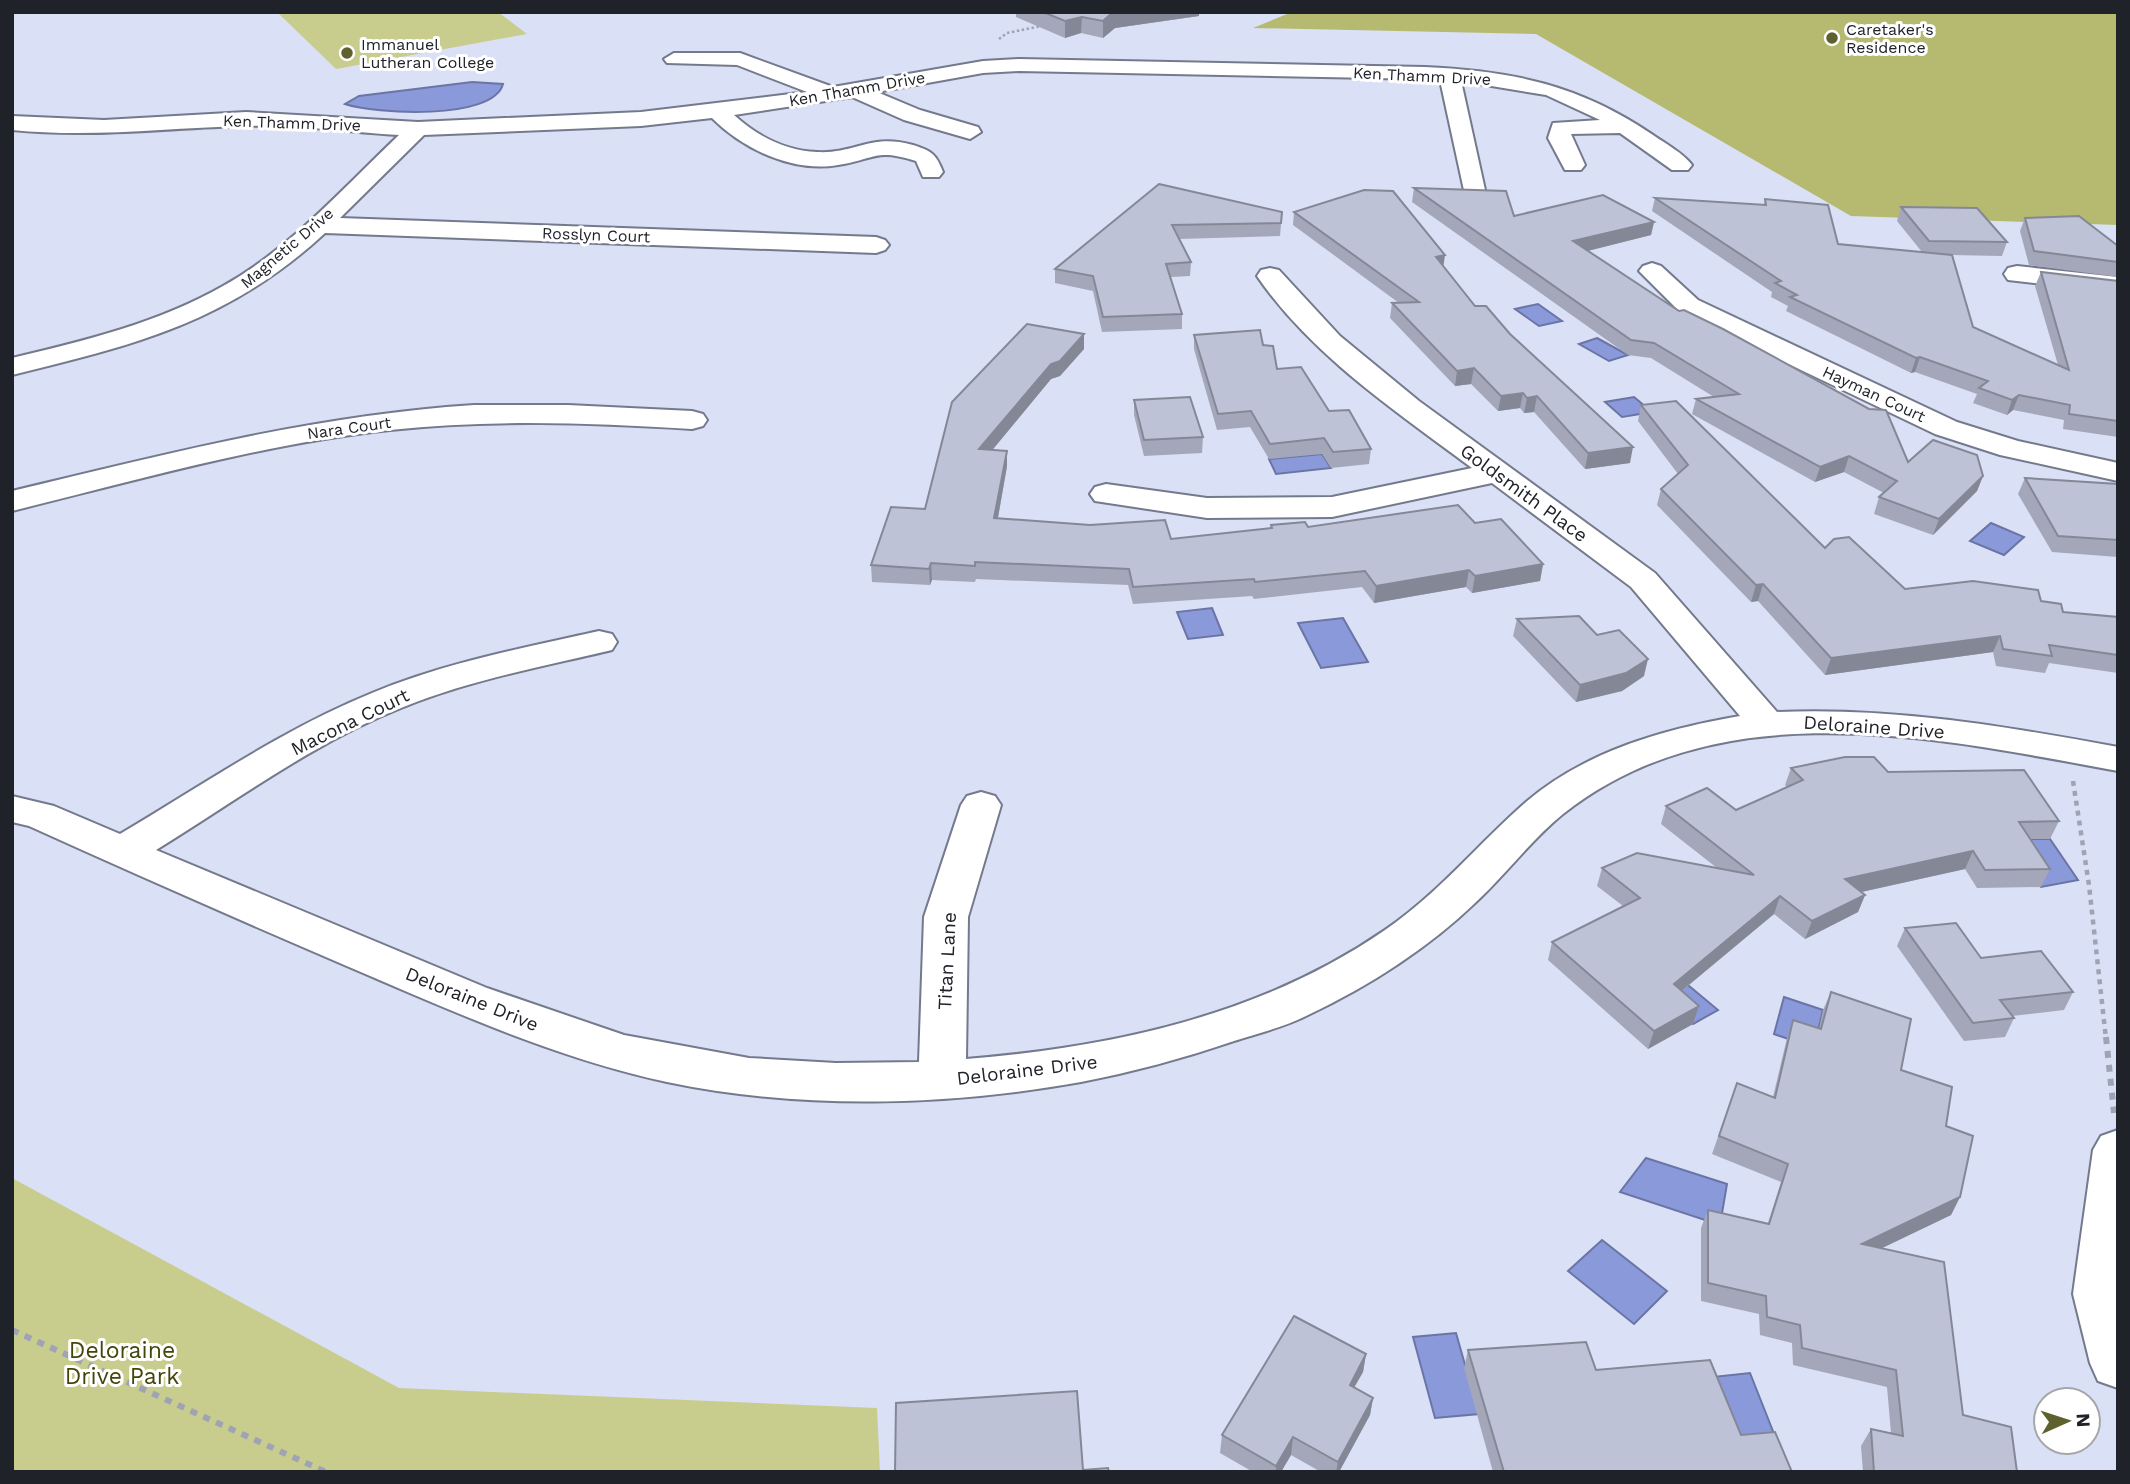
<svg xmlns="http://www.w3.org/2000/svg" width="2130" height="1484" viewBox="0 0 2130 1484" font-family="'Work Sans',sans-serif">
<style>
.green{fill:#c8cd8e}
.forest{fill:#b5ba70}
.water{fill:#8a99da;stroke:#6a75a5;stroke-width:2}
.lines{fill:none;stroke-linecap:round;stroke-linejoin:round}
.minor-casing{stroke:#74798c;stroke-width:4}
.path-far2{stroke:#9fa3b4;stroke-width:2.5;stroke-dasharray:2.5 2.5;stroke-linecap:butt}
.path-far1{stroke:#9fa3b4;stroke-width:4.5;stroke-dasharray:5 5;stroke-linecap:butt}
.path{stroke:#9fa3b4;stroke-width:6;stroke-dasharray:7 7;stroke-linecap:butt}
.minor{fill:#fff;fill-rule:evenodd}
.wall{fill:#a3a7b9}
.shaded-wall{fill:#848896}
.building{fill:#bdc2d7;stroke:#848896;stroke-width:2}
.poi-dot{fill:#5e612e;stroke:#fff;stroke-width:2.5}
.labels{text-anchor:middle;dominant-baseline:central;stroke-width:6;stroke-linejoin:round;paint-order:stroke}
.far-poi-label{font-size:16px;fill:#202229;stroke:#fff;text-anchor:start}
.far-street-label{font-size:16px;fill:#202229;stroke:#fff}
.street-label{font-size:19px;fill:#202229;stroke:#fff}
.near-park-label{font-size:23px;fill:#43450b;stroke:#fff}
</style>
<rect width="100%" height="100%" fill="#dae0f5"/>
<!-- green -->
<g class="green">
<path d="M277,12H498L527,34L336,69Z"/>
<path d="M12,1178L399,1388L877,1408L880,1472H12Z"/>
</g>
<!-- forest -->
<path class="forest" d="M1292,12H2118V225L1851,216L1536,34L1253,28Z"/>
<!-- water -->
<g class="water">
<path d="M472,82L503,84C493,121 374,114 345,104L359,96Z"/>
<path d="M1538,304L1562,321L1539,326L1515,309Z"/>
<path d="M1597,338L1628,355L1609,361L1579,344Z"/>
<path d="M1634,397L1652,412L1622,417L1605,402Z"/>
<path d="M1322,454L1331,468L1276,474L1269,459Z"/>
<path d="M1991,523L2024,537L2004,555L1970,541Z"/>
<path d="M1212,608L1223,635L1188,639L1177,612Z"/>
<path d="M1343,618L1368,662L1321,668L1298,623Z"/>
<path d="M2011,839H2050L2078,880L2041,887Z"/>
<path d="M1670,970L1718,1010L1693,1024L1645,983Z"/>
<path d="M1784,997L1823,1010L1814,1048L1774,1034Z"/>
<path d="M1646,1158L1727,1184L1720,1225L1620,1192Z"/>
<path d="M1602,1240L1667,1291L1634,1324L1568,1271Z"/>
<path d="M1456,1333L1479,1414L1435,1418L1413,1337Z"/>
<path d="M1750,1373L1780,1449L1733,1453L1703,1378Z"/>
</g>
<g class="lines">
<!-- minor casing -->
<g class="minor-casing">
<g id="minor">
<path d="M674,53H740L833,87L983,61L1019,59L1425,67C1513,71 1580,85 1653,135C1666,144 1683,153 1692,165L1688,170H1672L1620,133L1571,134L1585,165L1581,170H1565L1548,138L1553,123L1600,120L1546,95L1461,81L1485,190L1481,195H1465L1440,80L1425,79L1019,71L983,73L877,92L920,110L978,127L981,132L970,139L904,120L852,97L734,115C757,136 786,151 817,152C856,154 870,133 913,145C932,151 936,154 943,172L939,177H923L916,161C875,148 876,159 838,165C793,173 743,149 712,118L641,126L424,135L340,218L876,237L885,240L889,245L885,250L876,253L325,233C229,322 135,345 12,375V358C84,341 158,323 223,286C291,248 343,188 399,135C348,132 295,124 244,126C166,128 90,138 12,130V116L104,120L246,112L418,122L641,112L807,92L737,65L667,63L664,59Z"/>
<path d="M1652,263L1661,266L1698,300L1957,422L2018,441L2118,463V481L2000,455L1935,434L1680,312L1639,271L1643,266Z"/>
<path d="M2017,266L2118,277V293L2008,280L2004,274L2008,268Z"/>
<path d="M1270,268L1279,270L1340,336L1419,401L1655,573L1777,712C1892,707 2004,726 2118,747V771C1937,738 1721,689 1563,814C1531,840 1506,874 1476,902C1427,949 1369,986 1308,1015C1285,1027 1259,1033 1234,1041C1184,1058 1133,1072 1081,1082C947,1106 801,1110 667,1082C556,1058 452,1011 349,967C242,921 135,874 29,826L12,822V796L54,806L120,834C203,785 283,729 372,693C444,663 523,648 599,631L612,634L617,642L612,650C541,667 469,680 401,708C313,743 236,801 156,850L487,988L624,1035L749,1058L836,1063L919,1062L924,917L961,805L967,796L981,792L995,796L1001,805L968,917L966,1059C1114,1047 1262,1015 1385,930C1439,893 1478,844 1526,802C1586,751 1664,729 1740,716L1631,587L1492,483L1332,517L1207,518L1095,501L1090,494L1095,487L1106,484L1207,498L1332,497L1472,468C1397,412 1311,355 1257,276L1261,270Z"/>
<path d="M474,405H568L692,411L703,414L707,420L703,426L692,429C591,423 491,419 390,430C262,444 137,480 12,511V491C165,454 317,415 474,405Z"/>
<path d="M2118,1130V1388L2098,1381L2090,1363L2073,1294L2093,1150L2101,1136Z"/>
</g>
</g>
<!-- path-far2 -->
<path class="path-far2" d="M999,39L1007,33L1041,26"/>
<!-- path-far1 -->
<path class="path-far1" d="M2073,781L2089,885L2106,1039"/>
<!-- path -->
<g class="path">
<path d="M2106,1037L2114,1113"/>
<path d="M12,1330L326,1472"/>
</g>
<!-- minor -->
<use href="#minor" class="minor"/>
</g>
<!-- wall -->
<g class="wall">
<path d="M1016,12H1199V16L1115,28L1103,38L1081,33L1065,38L1016,17Z"/>
<path d="M1159,184L1282,212L1280,236L1179,239L1191,262L1190,276L1171,277L1182,314V329L1102,332L1093,291L1055,283V269Z"/>
<path d="M1414,188L1514,216L1654,222L1651,235L1588,251L1908,462L1983,476L1977,491L1933,535L1874,514L1879,497L1884,493L1844,472L1815,482L1692,414L1696,399L1714,397L1651,358L1628,355L1412,202Z"/>
<path d="M1655,198L1764,205L1765,199L1838,244L1922,252L1897,221L1901,207L2007,242L2002,256L1952,255L1973,327L2058,365L2035,286L2041,272L2118,281V437L2063,429L2064,420L2013,410L2007,415L1973,403L1977,394L1915,372L1911,373L1786,311L1788,306L1771,297L1772,292L1652,211Z"/>
<path d="M1294,212L1444,267L1475,306L1510,334L1630,463L1585,469L1534,412L1524,413L1520,408L1498,411L1471,384L1455,386L1390,318L1392,303H1399L1293,225Z"/>
<path d="M2025,218L2118,246V277L2029,265L2020,231Z"/>
<path d="M1084,334V349L1060,376L1051,379L992,450L1007,466L998,518L1171,539L1270,529L1271,525L1308,527L1475,523L1543,564L1540,581L1472,593L1466,587L1374,603L1362,587L1254,599L1252,596L1133,604L1128,585L976,579L975,582L932,580L930,585L872,582L871,565L925,509Z"/>
<path d="M1194,335L1263,345L1277,369L1329,411L1371,449L1369,464L1331,468L1322,454L1269,459L1250,427L1217,430L1194,349Z"/>
<path d="M1134,400L1203,437L1202,453L1144,456L1134,415Z"/>
<path d="M1641,405L1825,548L1905,589L2041,601L2063,612L2118,617V673L2049,663L2045,673L1996,666L1993,652L1825,675L1758,601L1751,602L1657,505L1661,489L1678,474L1638,421Z"/>
<path d="M2025,478L2118,484V557L2052,552L2018,494Z"/>
<path d="M1517,619L1597,635L1644,676L1622,691L1576,702L1513,636Z"/>
<path d="M1791,768L1888,772L2059,821L2050,839H2030L2050,869L2041,887L1977,888L1965,869L1862,892L1865,895L1858,912L1805,939L1774,914L1682,991L1699,1006L1693,1024L1648,1049L1548,960L1552,942L1623,906L1597,886L1602,868H1717L1661,824L1666,806L1736,810L1787,787L1785,785Z"/>
<path d="M1905,928L1981,958L2073,992L2064,1010L2012,1016L2014,1018L2005,1037L1964,1041L1897,946Z"/>
<path d="M1831,992L1901,1070L1946,1126L1960,1197L1951,1215L1882,1248L1963,1415L2017,1472H1863L1861,1446L1871,1429L1891,1433L1887,1387L1793,1365L1792,1343L1760,1335L1759,1314L1701,1301V1228L1708,1210L1768,1223L1781,1182L1712,1154L1737,1083L1773,1097L1787,1038L1793,1020L1819,1029L1823,1010Z"/>
<path d="M1468,1350L1596,1370L1741,1435L1792,1472H1493L1464,1368Z"/>
<path d="M1366,1354L1363,1372L1354,1387L1373,1398L1370,1415L1339,1472H1321L1291,1455L1281,1472H1253L1220,1453L1222,1435Z"/>
</g>
<!-- shaded-wall -->
<g class="shaded-wall">
<path d="M1113,12H1199V16L1115,28L1103,38V21Z"/>
<path d="M1082,17L1081,33L1065,38V21Z"/>
<path d="M1654,222L1651,235L1571,255L1573,241Z"/>
<path d="M1445,255L1443,269L1436,257Z"/>
<path d="M1084,334V349L1060,376L1051,379L980,465L979,449L1051,364Z"/>
<path d="M1920,357L1915,372L1911,373L1916,358Z"/>
<path d="M1474,368L1471,384L1455,386L1457,371Z"/>
<path d="M1523,393L1520,408L1498,411L1501,396Z"/>
<path d="M2019,395L2013,410L2007,415L2012,400Z"/>
<path d="M1537,396L1534,412L1524,413L1527,398Z"/>
<path d="M1633,447L1630,463L1585,469L1588,453Z"/>
<path d="M1007,451V466L995,534L994,518Z"/>
<path d="M1849,456L1844,472L1815,482L1820,467Z"/>
<path d="M1983,476L1977,491L1933,535L1939,519Z"/>
<path d="M931,563L932,580L930,585L929,569Z"/>
<path d="M1543,564L1540,581L1472,593L1475,576Z"/>
<path d="M1469,570L1466,587L1374,603L1376,586Z"/>
<path d="M1763,584L1758,601L1751,602L1756,585Z"/>
<path d="M2000,636L1993,652L1825,675L1831,658Z"/>
<path d="M1648,659L1644,676L1622,691L1576,702L1580,685Z"/>
<path d="M1973,851L1965,869L1838,897L1845,879Z"/>
<path d="M1865,895L1858,912L1805,939L1812,921Z"/>
<path d="M1780,896L1774,914L1668,1002L1674,984Z"/>
<path d="M1699,1006L1693,1024L1648,1049L1654,1031Z"/>
<path d="M1960,1197L1951,1215L1853,1262L1862,1244Z"/>
<path d="M1366,1354L1363,1372L1346,1402L1350,1385Z"/>
<path d="M1373,1398L1370,1415L1339,1472H1336L1338,1462Z"/>
<path d="M1293,1437L1291,1455L1281,1472H1276V1466Z"/>
</g>
<!-- building -->
<g class="building">
<path d="M1043,12H1113L1103,21L1082,17L1065,21Z"/>
<path d="M1159,184L1282,212L1281,223L1172,225L1191,262L1166,264L1182,314L1103,317L1093,276L1055,269Z"/>
<path d="M1414,188L1506,191L1514,216L1603,195L1654,222L1573,241L1679,311L1684,310L1723,329L1869,409L1886,410L1908,462L1933,440L1977,455L1983,476L1939,519L1879,497L1897,481L1849,456L1820,467L1696,399L1739,394L1654,343L1631,340Z"/>
<path d="M1364,190L1393,191L1445,255L1436,257L1475,306H1486L1510,334L1633,447L1588,453L1537,396L1527,398L1523,393L1501,396L1474,368L1457,371L1392,303L1419,302L1294,212Z"/>
<path d="M1655,198L1766,205L1765,199L1828,205L1838,244L1952,255L1973,327L2069,370L2041,272L2118,281V421L2069,414L2070,405L2019,395L2012,400L1979,388L1988,381L1920,357L1916,358L1790,297L1797,295L1775,283L1781,281Z"/>
<path d="M1901,207L1977,208L2007,242L1929,241Z"/>
<path d="M2079,216L2118,246V262L2034,251L2025,218Z"/>
<path d="M1027,324L1084,334L1060,361L1051,364L979,449L1007,451L994,518L1090,525L1165,520L1171,539L1272,528L1271,525L1305,522L1308,527L1458,505L1475,523L1501,519L1543,564L1475,576L1469,570L1376,586L1365,571L1255,582L1254,579L1133,587L1129,569L975,562V566L931,563L929,569L871,565L891,507L925,509L952,402Z"/>
<path d="M1260,330L1263,345L1273,346L1277,369L1301,367L1329,411L1349,410L1371,449L1333,452L1324,438L1270,444L1251,411L1218,414L1194,335Z"/>
<path d="M1190,397L1203,437L1144,440L1134,400Z"/>
<path d="M1676,401L1825,548L1834,539L1849,537L1905,589L1973,581L2038,590L2041,601L2061,604L2063,612L2118,617V655L2049,645L2052,656L2003,649L2000,636L1831,658L1763,584L1756,585L1661,489L1688,465L1641,405Z"/>
<path d="M2025,478L2118,484V540L2058,536Z"/>
<path d="M1579,616L1597,635L1619,630L1648,659L1626,673L1580,685L1517,619Z"/>
<path d="M1845,757H1874L1888,772L2024,770L2059,821L2019,822L2050,869L1985,870L1973,851L1845,879L1865,895L1812,921L1780,896L1674,984L1699,1006L1654,1031L1552,942L1640,898L1602,868L1637,853L1754,875L1666,806L1707,788L1736,810L1803,780L1791,768Z"/>
<path d="M1956,923L1981,958L2041,951L2073,992L2000,1000L2014,1018L1973,1023L1905,928Z"/>
<path d="M1831,992L1911,1019L1901,1070L1952,1087L1946,1126L1973,1136L1960,1197L1862,1244L1944,1262L1963,1415L2011,1427L2017,1472H1874L1871,1429L1903,1436L1896,1370L1802,1348L1800,1325L1767,1317L1766,1296L1708,1283V1210L1769,1224L1788,1164L1719,1136L1737,1083L1775,1098L1793,1020L1821,1029Z"/>
<path d="M1294,1316L1366,1354L1350,1385L1373,1398L1338,1462L1293,1437L1276,1466L1222,1435Z"/>
<path d="M1586,1342L1596,1370L1710,1360L1741,1435L1775,1432L1792,1472H1504L1468,1350Z"/>
<path d="M1077,1391L1083,1470L1108,1468L1109,1472H895L896,1403Z"/>
</g>
<!-- markers -->
<g class="poi-dot">
<circle cx="1832" cy="38" r="7"/>
<circle cx="347" cy="53" r="7"/>
</g>
<g class="labels">
<!-- far-poi labels -->
<g class="far-poi-label">
<text x="1846" y="29">Caretaker's<tspan x="1846" dy="18">Residence</tspan></text>
<text x="361" y="44">Immanuel<tspan x="361" dy="18">Lutheran College</tspan></text>
</g>
<!-- far-street labels -->
<g class="far-street-label">
<text transform="translate(1422 76) rotate(3)">Ken Thamm Drive</text>
<text transform="translate(857 89) rotate(-10)">Ken Thamm Drive</text>
<text transform="translate(292 123) rotate(2)">Ken Thamm Drive</text>
<text transform="translate(596 235) rotate(2)">Rosslyn Court</text>
<text transform="translate(287 248) rotate(-40)">Magnetic Drive</text>
<text transform="translate(1874 394) rotate(25)">Hayman Court</text>
<text transform="translate(349 428) rotate(-8)">Nara Court</text>
</g>
<!-- street labels -->
<g class="street-label">
<text transform="translate(1524 493) rotate(36)">Goldsmith Place</text>
<text transform="translate(350 722) rotate(-26)">Macona Court</text>
<text transform="translate(1874 727) rotate(4)">Deloraine Drive</text>
<text transform="translate(947 961) rotate(-87)">Titan Lane</text>
<text transform="translate(472 999) rotate(22)">Deloraine Drive</text>
<text transform="translate(1027 1070) rotate(-7)">Deloraine Drive</text>
</g>
<!-- near-park labels -->
<g class="near-park-label">
<text x="122" y="1350">Deloraine<tspan x="122" dy="26">Drive Park</tspan></text>
</g>
</g>
<!-- border -->
<rect width="2130" height="1484" fill="none" stroke="#202229" stroke-width="28"/>
<!-- north arrow -->
<g transform="translate(2067 1421) rotate(87)"><circle r="33" fill="#ffffff" stroke="#a6a7a9" stroke-width="2"/>
<path d="M0-5L12 26L0 18L-12 26Z" fill="#5e612e"/>
<text y="-10" font-size="19" font-weight="bold" text-anchor="middle" fill="#202229">N</text>
</g>
</svg>
